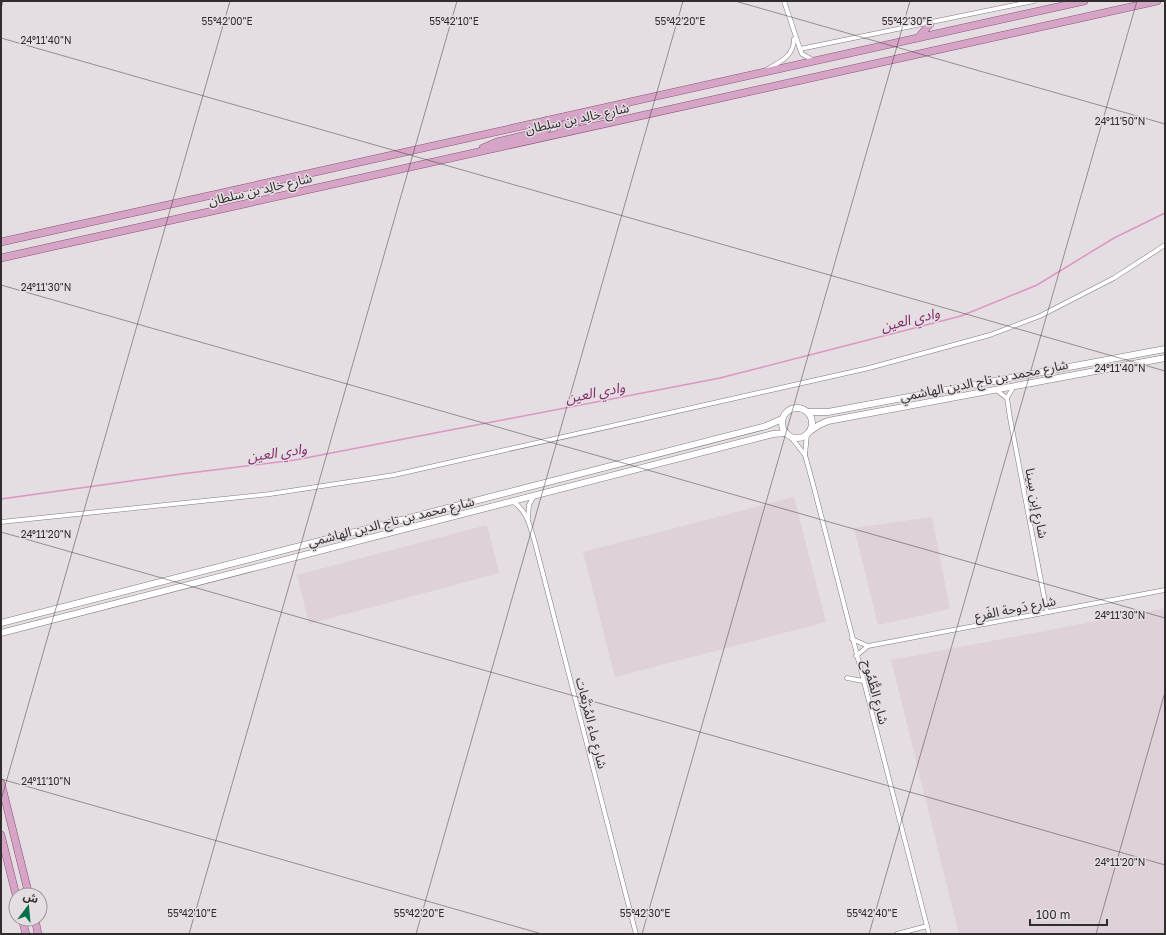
<svg xmlns="http://www.w3.org/2000/svg" width="1166" height="935" viewBox="0 0 1166 935" font-family="'Golos Text','Noto Sans Arabic',sans-serif">
<style>
.built{fill:#dfd1da}
.lines{fill:none;stroke-linecap:round;stroke-linejoin:round}
.stream{stroke:#de94c5;stroke-width:1.5}
.street-casing{stroke:#80797d;stroke-width:5}
.secondary-casing{stroke:#80797d;stroke-width:7}
.primary-casing{stroke:#8a5378;stroke-width:8}
.street{stroke:#fff;stroke-width:4}
.secondary{stroke:#fff;stroke-width:6}
.primary{stroke:#d6a4c6;stroke-width:7}
.ticks{fill:none;stroke:#302d2f;stroke-width:1;stroke-opacity:0.45}
.labels{text-anchor:middle;dominant-baseline:central;stroke-width:3;stroke-linejoin:round;paint-order:stroke}
.street-label{font-size:13px;fill:#302d2f;stroke:#e4dde1}
.water-label{font-size:14px;font-style:italic;fill:#822c6a;stroke:#e4dde1}
.ticks-label{font-size:10px;text-anchor:middle;fill:#302d2f;stroke:#e4dde1;stroke-width:3;stroke-linejoin:round;paint-order:stroke}
</style>
<rect width="100%" height="100%" fill="#e4dde1"/>
<!-- built -->
<g class="built">
<path d="M794,497L826,622L615,677L583,552Z"/>
<path d="M932,517L950,609L878,625L854,528Z"/>
<path d="M487,525L499,573L309,624L297,575Z"/>
<path d="M1165,608V934H959L891,660Z"/>
</g>
<g class="lines">
<!-- stream -->
<path class="stream" d="M1,499L181,474L295,460L720,378L961,316L1037,285L1114,238L1165,213"/>
<!-- street casing -->
<g class="street-casing">
<g id="street">
<path d="M784,1L800,49L802,54L813,60"/>
<path d="M800,49L1034,1"/>
<path d="M766,70C780,62 794,56 794,39"/>
<path d="M1014,386L1007,398L1010,418L1047,612"/>
<path d="M996,390L1007,398"/>
<path d="M790,436L805,455L813,484L929,934"/>
<path d="M805,455L807,434"/>
<path d="M512,501C528,511 530,527 535,543L636,934"/>
<path d="M528,518L529,505L534,496"/>
<path d="M1,522L270,494L394,475L869,368L990,335L1040,316L1114,278L1165,245"/>
<path d="M852,639L868,646"/>
<path d="M856,656L868,646L1165,590"/>
<path d="M847,678L863,681"/>
<path d="M897,934L927,926"/>
</g>
</g>
<!-- secondary casing -->
<g class="secondary-casing">
<g id="secondary">
<circle cx="797" cy="423" r="15"/>
<path d="M808,412H828L1165,349"/>
<path d="M810,431L819,425L828,421L1165,358"/>
<path d="M1,623L766,426L782,419"/>
<path d="M1,633L773,434L786,433"/>
</g>
</g>
<!-- primary casing -->
<g class="primary-casing">
<g id="primary">
<path d="M918,38L930,24"/>
<path d="M561,133V127L565,124L609,113L626,105"/>
<path d="M483,148L497,142L546,130L549,126L548,120"/>
<path d="M1,242L1084,1"/>
<path d="M1,258L1157,1"/>
<path d="M1,783L29,895"/>
<path d="M1,835L16,895"/>
<path d="M22,919L26,934"/>
<path d="M35,919L38,934"/>
</g>
</g>
<!-- street -->
<use href="#street" class="street"/>
<!-- secondary -->
<use href="#secondary" class="secondary"/>
<!-- primary -->
<use href="#primary" class="primary"/>
</g>
<!-- ticks -->
<path class="ticks" d="M735,1L1165,124M1,9L3,1M1,38L1165,371M1,285L1165,618M1,532L1165,865M1,779L542,934M1,800L230,1M189,934L457,1M416,934L683,1M642,934L910,1M869,934L1137,1M1096,934L1165,692"/>
<g class="labels">
<!-- street labels -->
<g class="street-label">
<text transform="translate(577 118) rotate(-12)">شارع خالِد بن سلطان</text>
<text transform="translate(260 189) rotate(-13)">شارع خالِد بن سلطان</text>
<text transform="translate(984 380) rotate(-11)">شارع محمد بن تاج الدين الهاشمي</text>
<text transform="translate(1037 503) rotate(79)">شارع إبن سِينا</text>
<text transform="translate(391 521) rotate(-14)">شارع محمد بن تاج الدين الهاشمي</text>
<text transform="translate(1015 608) rotate(-11)">شارع دَوحة الفَرع</text>
<text transform="translate(876 692) rotate(75)">شارع الطُّمُوح</text>
<text transform="translate(592 723) rotate(76)">شارع ماء المُرَبَّعات</text>
</g>
<!-- water labels -->
<g class="water-label">
<text transform="translate(910 319) rotate(-14)">وادي العين</text>
<text transform="translate(595 392) rotate(-11)">وادي العين</text>
<text transform="translate(277 452) rotate(-8)">وادي العين</text>
</g>
</g>
<g class="ticks-label">
<text x="227" y="25">55°42'00"E</text>
<text x="454" y="25">55°42'10"E</text>
<text x="680" y="25">55°42'20"E</text>
<text x="907" y="25">55°42'30"E</text>
<text x="46" y="44">24°11'40"N</text>
<text x="1120" y="125">24°11'50"N</text>
<text x="46" y="291">24°11'30"N</text>
<text x="1120" y="372">24°11'40"N</text>
<text x="46" y="538">24°11'20"N</text>
<text x="1120" y="619">24°11'30"N</text>
<text x="46" y="785">24°11'10"N</text>
<text x="1120" y="866">24°11'20"N</text>
<text x="192" y="917">55°42'10"E</text>
<text x="419" y="917">55°42'20"E</text>
<text x="645" y="917">55°42'30"E</text>
<text x="872" y="917">55°42'40"E</text>
</g>
<!-- border -->
<rect width="1166" height="935" fill="none" stroke="#302d2f" stroke-width="4"/>
<!-- north arrow -->
<g transform="translate(28 907) rotate(16)"><circle r="19" fill="#e4dde1" stroke="#9c979a"/>
<path d="M0-3L7 15L0 10L-7 15Z" fill="#007048"/>
<text y="-6" font-size="11" font-weight="bold" text-anchor="middle" fill="#302d2f">ش</text>
</g>
<!-- scale -->
<path d="M1030 919v6h77v-6" fill="none" stroke="#302d2f" stroke-width="2"/>
<text x="1036" y="919" font-size="12" fill="#302d2f" stroke="#e4dde1" stroke-width="3" paint-order="stroke">100 m</text>
</svg>
